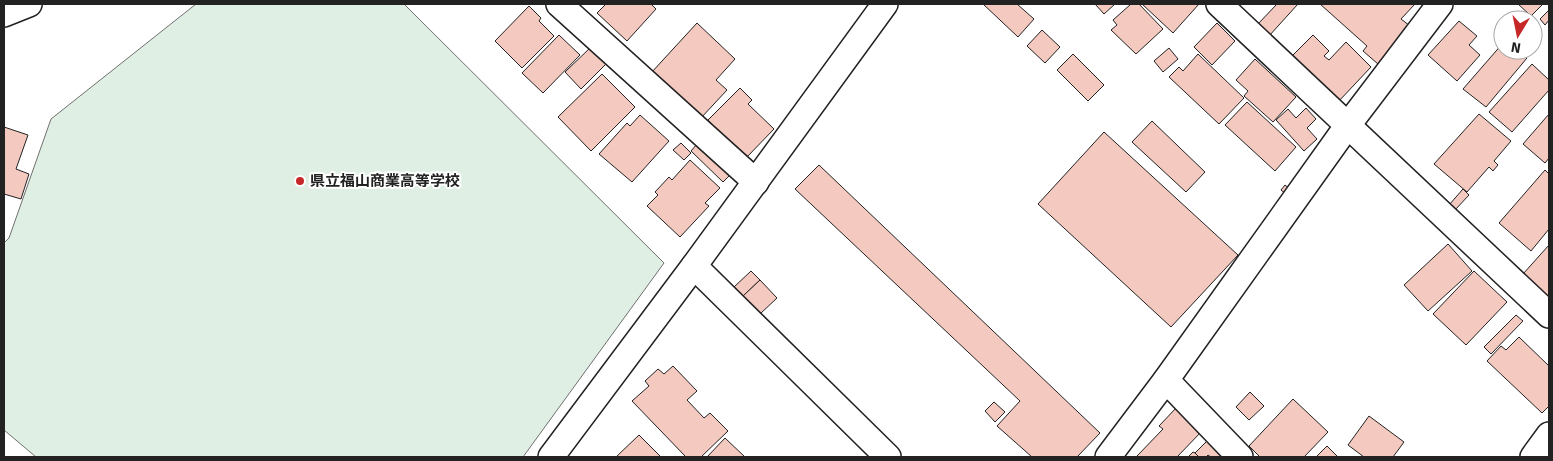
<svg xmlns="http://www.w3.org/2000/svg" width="1553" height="461" viewBox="0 0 1553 461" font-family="Signika,'Noto Sans JP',sans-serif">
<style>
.green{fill:#e0efe3;stroke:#6f6f6f}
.building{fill:#f3c9c0;stroke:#222}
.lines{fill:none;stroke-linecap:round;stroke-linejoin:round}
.street-casing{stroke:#222;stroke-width:28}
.street{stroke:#fff;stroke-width:25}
.poi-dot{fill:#c62828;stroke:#fff;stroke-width:2}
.labels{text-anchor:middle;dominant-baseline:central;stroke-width:4;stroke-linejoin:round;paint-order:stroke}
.poi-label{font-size:15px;font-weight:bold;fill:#222;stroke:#fff;text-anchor:start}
</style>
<rect width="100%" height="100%" fill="#fff"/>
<!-- green -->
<path class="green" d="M196,4H404L664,263L523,457H36L4,430V243L9,238L51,119Z"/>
<!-- building -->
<g class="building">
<path d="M606,4H651L656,9L627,41L597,13Z"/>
<path d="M983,4H1017L1034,19L1018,37Z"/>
<path d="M1095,4H1115L1104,14Z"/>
<path d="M1131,4H1139L1163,29L1136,54L1111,30L1117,25L1113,20Z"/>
<path d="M1142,4H1199L1173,33Z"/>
<path d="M1277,4H1298L1269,36L1257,25Z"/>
<path d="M1320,4H1415L1401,19L1410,26L1378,64L1363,51L1367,46Z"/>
<path d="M1518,4H1543L1531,16Z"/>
<path d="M529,6L541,18L539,21L554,36L522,68L495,41Z"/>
<path d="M1549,10V20L1545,25L1540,19Z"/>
<path d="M1459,21L1477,36L1469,45L1480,55L1457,81L1428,55Z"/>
<path d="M697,23L735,59L716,80L727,90L700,119L651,73Z"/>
<path d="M1217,23L1235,41L1212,65L1194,47Z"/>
<path d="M1042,30L1060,47L1045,63L1027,46Z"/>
<path d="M559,35L580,55L543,93L522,73Z"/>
<path d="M1313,35L1329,51L1324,56L1329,60L1346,42L1371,67L1338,102L1291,57Z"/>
<path d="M1503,43V50H1517L1527,58L1486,107L1463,89Z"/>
<path d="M591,47L607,63L581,89L565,72Z"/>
<path d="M1169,48L1178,59L1163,72L1154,61Z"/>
<path d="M1073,54L1104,85L1088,101L1057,70Z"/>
<path d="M1198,54L1244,98L1219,124L1169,77L1179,67L1183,71Z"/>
<path d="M1255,59L1296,97L1273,122L1244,96L1248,91L1236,80Z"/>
<path d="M1532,64L1549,80V90L1512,132L1489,112Z"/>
<path d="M602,74L635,107L591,151L558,117Z"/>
<path d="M740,88L752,100L748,104L774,129L746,158L708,120Z"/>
<path d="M1247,102L1296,147L1275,171L1225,125Z"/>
<path d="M1306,108L1316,119L1307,128L1317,139L1304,151L1276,120L1288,109L1296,118Z"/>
<path d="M1479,114L1511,141L1494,161L1498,165L1493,171L1489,167L1467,192L1434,164Z"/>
<path d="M1549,114V158L1545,163L1523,144Z"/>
<path d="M640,115L669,141L632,182L599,154L627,123L630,126Z"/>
<path d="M1152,121L1205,172L1186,192L1132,142Z"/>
<path d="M4,127L28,135L16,169L29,174L21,199L4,194Z"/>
<path d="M1104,132L1238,255L1171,327L1038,204Z"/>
<path d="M681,143L691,153L684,160L673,150Z"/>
<path d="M697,144L730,175L723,182L691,151Z"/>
<path d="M690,160L720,188L705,203L709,206L680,237L647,206L658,195L655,192L669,177L672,180Z"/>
<path d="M819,165L1100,433L1077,457H1032L997,426L1020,401L795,189Z"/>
<path d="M1545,170L1549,174V229L1531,251L1499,223Z"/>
<path d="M1285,185L1291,190L1287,195L1281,190Z"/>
<path d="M1463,189L1469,195L1455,210L1449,205Z"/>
<path d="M1448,244L1472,271L1428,311L1404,285Z"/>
<path d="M1549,245V299L1523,274Z"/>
<path d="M751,271L760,280L743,296L734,287Z"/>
<path d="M1474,271L1507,302L1466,345L1433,314Z"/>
<path d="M760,280L777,298L760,314L743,296Z"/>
<path d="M1516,315L1523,321L1491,354L1484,347Z"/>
<path d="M1519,337L1549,366V406L1542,413L1487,361L1501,346L1506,350Z"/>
<path d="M673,366L697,391L687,400L704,418L710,413L728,431L701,457H686L632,401L649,386L645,381L658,369L664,374Z"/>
<path d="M1250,392L1264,406L1249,420L1236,407Z"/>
<path d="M1293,399L1328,432L1304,457H1260L1249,446Z"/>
<path d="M994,402L1005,412L995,422L985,411Z"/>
<path d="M1177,407L1202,431L1177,457H1139L1137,456L1163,429L1159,426Z"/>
<path d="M1369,416L1404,442L1393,457H1364L1348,445Z"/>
<path d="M639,435L661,457H616Z"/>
<path d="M725,438L745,457H707Z"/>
<path d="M1209,439L1225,454L1222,457H1211L1208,455L1206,457H1199L1195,453Z"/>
<path d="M1327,446L1338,457H1316Z"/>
<path d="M1193,452L1195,453L1199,457H1188Z"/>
</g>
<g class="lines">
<!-- street casing -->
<g class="street-casing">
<g id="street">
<path d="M559,4L756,182"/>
<path d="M1219,4L1549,315"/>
<path d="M4,14L29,4"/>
<path d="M694,266L888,457"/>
<path d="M1166,380L1240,457"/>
<path d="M551,457L694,266L885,4"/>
<path d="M1108,457L1166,380L1348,125L1440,4"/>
<path d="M1533,457L1549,435"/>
</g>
</g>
<!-- street -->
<use href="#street" class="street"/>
</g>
<!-- markers -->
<circle class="poi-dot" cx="300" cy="181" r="5"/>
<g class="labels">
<!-- poi labels -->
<g class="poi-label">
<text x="310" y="181">県立福山商業高等学校</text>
</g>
</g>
<!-- border -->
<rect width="1553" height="461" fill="none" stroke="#222222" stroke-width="10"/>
<!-- north arrow -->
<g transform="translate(1518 35) rotate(190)"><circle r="24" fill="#ffffff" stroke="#a7a7a7"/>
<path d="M0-4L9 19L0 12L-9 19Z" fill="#c62828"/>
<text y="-8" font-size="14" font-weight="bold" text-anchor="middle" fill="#222222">N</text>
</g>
</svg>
